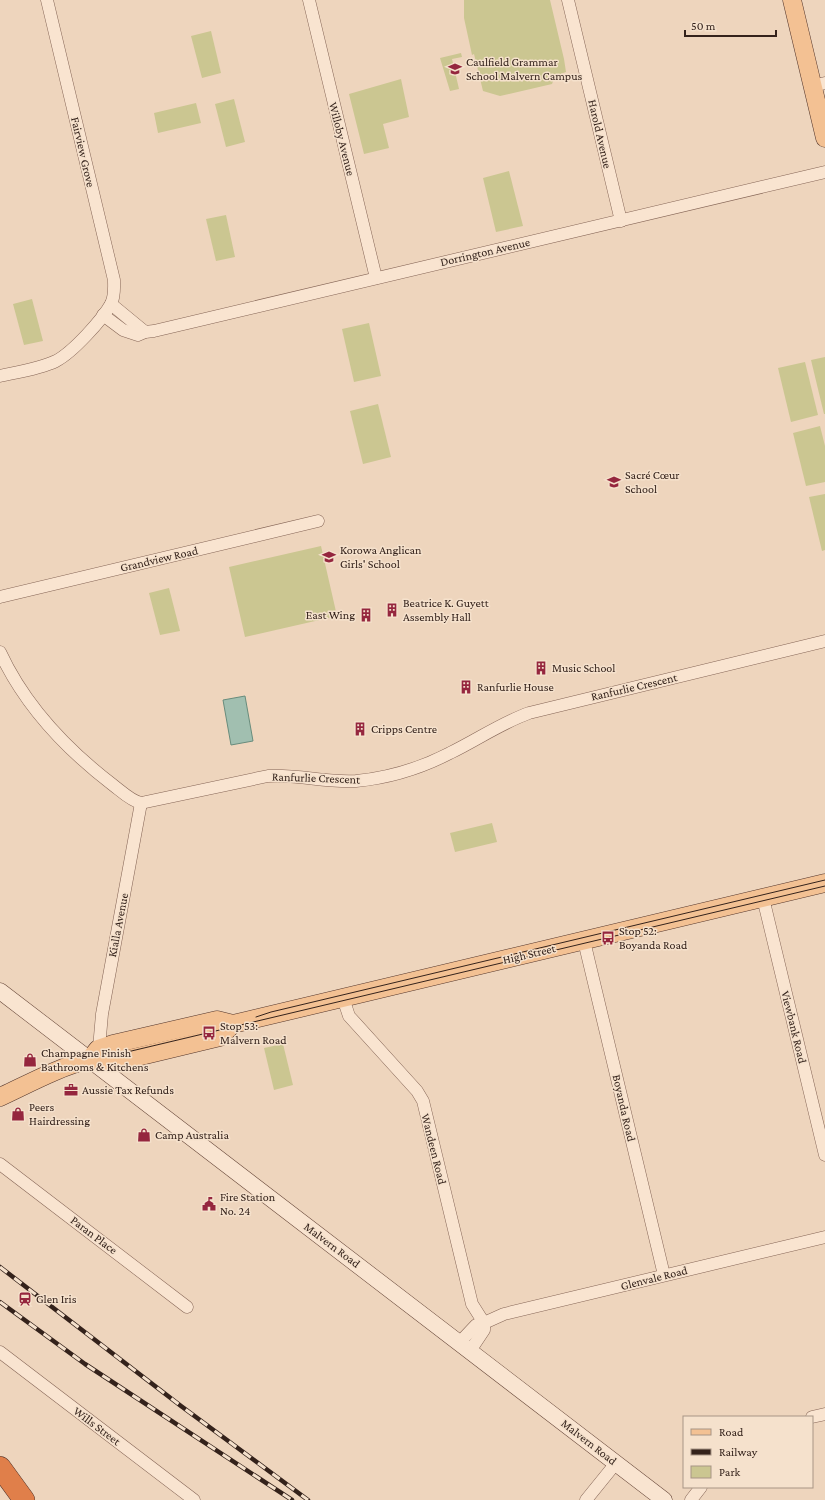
<svg xmlns="http://www.w3.org/2000/svg" width="825" height="1500" viewBox="0 0 825 1500" font-family="'Crimson Pro',serif">
<style>
.green{fill:#cbc691}
.water{fill:#a1bfb0;stroke:#688c7c}
.lines{fill:none;stroke-linecap:round;stroke-linejoin:round}
.street-casing{stroke:#856556;stroke-width:13}
.secondary-casing{stroke:#674739;stroke-width:17}
.primary-casing{stroke:#53352b;stroke-width:19}
.highway-casing{stroke:#53352b;stroke-width:22}
.street{stroke:#f9e4d0;stroke-width:12}
.secondary{stroke:#f9e4d0;stroke-width:16}
.primary{stroke:#f3c193;stroke-width:18}
.highway{stroke:#e07f4a;stroke-width:21}
.tram{stroke:#34221b;stroke-width:1}
.rail-casing{stroke:#34221b;stroke-width:4.5}
.rail{stroke:#f5e1cc;stroke-width:3;stroke-dasharray:9;stroke-linecap:butt}
.labels{text-anchor:middle;dominant-baseline:central;stroke-width:3;stroke-linejoin:round;paint-order:stroke}
.poi-label{font-size:12px;fill:#34221b;stroke:#f5e1cc;text-anchor:start}
.street-label{font-size:12px;fill:#34221b;stroke:#f5e1cc}
</style>
<rect width="100%" height="100%" fill="#eed5bd"/>
<!-- green -->
<g class="green">
<path d="M464,0H550L564,59L566,72L555,76L552,84L500,96L483,91L474,54L472,55L464,18Z"/>
<path d="M211,31L221,73L202,78L191,36Z"/>
<path d="M461,53L462,57L452,59L459,89L450,91L440,58Z"/>
<path d="M401,79L409,117L383,124L389,148L364,154L349,94Z"/>
<path d="M234,99L245,142L226,147L215,104Z"/>
<path d="M196,103L201,123L158,133L154,113Z"/>
<path d="M509,171L523,226L496,232L483,178Z"/>
<path d="M226,215L235,257L216,261L206,219Z"/>
<path d="M32,299L43,341L24,345L13,304Z"/>
<path d="M369,323L381,376L354,382L342,329Z"/>
<path d="M825,357V414H824L811,360Z"/>
<path d="M805,362L818,415L791,422L778,368Z"/>
<path d="M378,404L391,457L363,464L350,411Z"/>
<path d="M820,426L825,446V482L806,486L793,433Z"/>
<path d="M825,494V550L822,551L809,497Z"/>
<path d="M321,546L337,616L245,637L229,567Z"/>
<path d="M169,588L180,631L160,635L149,593Z"/>
<path d="M492,823L497,842L455,852L450,833Z"/>
<path d="M283,1044L293,1085L274,1090L264,1048Z"/>
</g>
<!-- water -->
<path class="water" d="M245,696L253,741L231,745L223,700Z"/>
<g class="lines">
<!-- street casing -->
<g class="street-casing">
<g id="street">
<path d="M309,0L376,278"/>
<path d="M568,0L621,221"/>
<path d="M812,86L825,83"/>
<path d="M111,304L145,332"/>
<path d="M103,315L123,330L138,335L145,332L154,331L825,172"/>
<path d="M0,376C18,372 39,369 56,361C73,352 102,320 111,304C115,296 114,288 114,280L47,0"/>
<path d="M0,597L318,521"/>
<path d="M0,652C25,706 66,749 113,785C121,791 131,801 141,803L268,776C297,774 327,783 356,781C388,778 421,768 450,753C477,740 501,723 529,713L825,641"/>
<path d="M763,898L825,1155"/>
<path d="M584,941L664,1275"/>
<path d="M343,998L349,1016L417,1091L423,1101L472,1304L484,1323"/>
<path d="M99,1048L102,1014L141,803"/>
<path d="M0,1164L187,1307"/>
<path d="M460,1342L476,1325L484,1323L504,1314L825,1237"/>
<path d="M470,1351L484,1330V1323"/>
<path d="M0,1352L194,1500"/>
<path d="M812,1417L825,1414"/>
<path d="M586,1500L616,1463"/>
<path d="M691,1500L701,1487"/>
</g>
</g>
<!-- secondary casing -->
<g class="secondary-casing">
<path id="secondary" d="M0,991L664,1500"/>
</g>
<!-- primary casing -->
<g class="primary-casing">
<g id="primary">
<path d="M792,0L825,138"/>
<path d="M90,1059L98,1049L113,1044L217,1020L233,1024"/>
<path d="M0,1097C26,1085 61,1066 88,1060C94,1059 107,1063 116,1062L220,1037L233,1024L250,1020L825,883"/>
</g>
</g>
<!-- highway casing -->
<g class="highway-casing">
<path id="highway" d="M0,1467L24,1500"/>
</g>
<!-- street -->
<use href="#street" class="street"/>
<!-- secondary -->
<use href="#secondary" class="secondary"/>
<!-- primary -->
<use href="#primary" class="primary"/>
<!-- highway -->
<use href="#highway" class="highway"/>
<!-- tram -->
<g class="tram">
<path d="M256,1017L271,1012L825,880"/>
<path d="M123,1053L825,886"/>
</g>
<!-- rail casing -->
<g class="rail-casing">
<g id="rail">
<path d="M0,1267L181,1406L308,1500"/>
<path d="M0,1302L85,1364L292,1500"/>
</g>
</g>
<!-- rail -->
<use href="#rail" class="rail"/>
</g>
<!-- icons -->
<defs>
<g id="school-bare" transform="scale(1.08)"><path d="M0-5L7-2L0 1L-7-2ZM-4 1L0 2.5L4 1V4Q0 6-4 4Z" fill="#95263e" stroke="#f5e1cc" stroke-width="2.5" paint-order="stroke"/></g>
<g id="building-bare" transform="scale(1.08)"><path d="M-4-6H4V6H1V3H-1V6H-4ZM-2.5-4.3h1.7v1.8h-1.7ZM.8-4.3h1.7v1.8H.8ZM-2.5-1h1.7V.8h-1.7ZM.8-1h1.7V.8H.8Z" fill="#95263e" stroke="#f5e1cc" stroke-width="2.5" paint-order="stroke"/></g>
<g id="bus-bare" transform="scale(1.08)"><path d="M-5-6H5V4H4V6H2V4H-2V6H-4V4H-5ZM-3.5-4V0h7V-4ZM-3.5 1.2v1.5H-2V1.2ZM2 1.2v1.5H3.5V1.2Z" fill="#95263e" stroke="#f5e1cc" stroke-width="2.5" paint-order="stroke"/></g>
<g id="shop-bare" transform="scale(1.08)"><path d="M-5-2.5h2.3a2.7 3.5 0 0 1 5.4 0H5L5.5 6h-11ZM-1.5-2.5h3a1.5 2.3 0 0 0-3 0Z" fill="#95263e" stroke="#f5e1cc" stroke-width="2.5" paint-order="stroke"/></g>
<g id="office-bare" transform="scale(1.08)"><path d="M-6-3h4V-5.5h4V-3h4V5H-6ZM-1-4.5V-3h2v-1.5ZM-6 0V1H6V0Z" fill="#95263e" stroke="#f5e1cc" stroke-width="2.5" paint-order="stroke"/></g>
<g id="civic-bare" transform="scale(1.08)"><path d="M-.6-6.5H3V-4.5H.6V-3L4-1V1h2V6H-6V1h2V-1L-.6-3ZM-1.2 2.5V6h2.4V2.5Z" fill="#95263e" stroke="#f5e1cc" stroke-width="2.5" paint-order="stroke"/></g>
<g id="station-bare" transform="scale(1.08)"><path d="M-3-6H3Q5-6 5-4V2Q5 4 3 4L4.5 6H3L1.5 4h-3L-3 6H-4.5L-3 4Q-5 4-5 2V-4Q-5-6-3-6ZM-3.5-4v3h7v-3ZM-3.5 1v1.5H-2V1ZM2 1v1.5H3.5V1Z" fill="#95263e" stroke="#f5e1cc" stroke-width="2.5" paint-order="stroke"/></g>
</defs>
<g fill-rule="evenodd">
<use href="#school-bare" x="455" y="69"/>
<use href="#school-bare" x="614" y="482"/>
<use href="#school-bare" x="329" y="557"/>
<use href="#building-bare" x="392" y="610"/>
<use href="#building-bare" x="366" y="615"/>
<use href="#building-bare" x="541" y="668"/>
<use href="#building-bare" x="466" y="687"/>
<use href="#building-bare" x="360" y="729"/>
<use href="#bus-bare" x="608" y="938"/>
<use href="#bus-bare" x="209" y="1033"/>
<use href="#shop-bare" x="30" y="1060"/>
<use href="#office-bare" x="71" y="1090"/>
<use href="#shop-bare" x="18" y="1114"/>
<use href="#shop-bare" x="144" y="1135"/>
<use href="#civic-bare" x="209" y="1204"/>
<use href="#station-bare" x="25" y="1299"/>
</g>
<g class="labels">
<!-- poi labels -->
<g class="poi-label">
<text x="466" y="62">Caulfield Grammar<tspan x="466" dy="14">School Malvern Campus</tspan></text>
<text x="625" y="475">Sacré Cœur<tspan x="625" dy="14">School</tspan></text>
<text x="340" y="550">Korowa Anglican<tspan x="340" dy="14">Girls' School</tspan></text>
<text x="403" y="603">Beatrice K. Guyett<tspan x="403" dy="14">Assembly Hall</tspan></text>
<text x="355" y="615" text-anchor="end">East Wing</text>
<text x="552" y="668">Music School</text>
<text x="477" y="687">Ranfurlie House</text>
<text x="371" y="729">Cripps Centre</text>
<text x="619" y="931">Stop 52:<tspan x="619" dy="14">Boyanda Road</tspan></text>
<text x="220" y="1026">Stop 53:<tspan x="220" dy="14">Malvern Road</tspan></text>
<text x="41" y="1053">Champagne Finish<tspan x="41" dy="14">Bathrooms &amp; Kitchens</tspan></text>
<text x="82" y="1090">Aussie Tax Refunds</text>
<text x="29" y="1107">Peers<tspan x="29" dy="14">Hairdressing</tspan></text>
<text x="155" y="1135">Camp Australia</text>
<text x="220" y="1197">Fire Station<tspan x="220" dy="14">No. 24</tspan></text>
<text x="36" y="1299">Glen Iris</text>
</g>
<!-- street labels -->
<g class="street-label">
<text transform="translate(600 134) rotate(77)">Harold Avenue</text>
<text transform="translate(342 139) rotate(76)">Willoby Avenue</text>
<text transform="translate(83 152) rotate(77)">Fairview Grove</text>
<text transform="translate(485 252) rotate(-13)">Dorrington Avenue</text>
<text transform="translate(159 559) rotate(-13)">Grandview Road</text>
<text transform="translate(634 687) rotate(-13)">Ranfurlie Crescent</text>
<text transform="translate(316 778) rotate(2)">Ranfurlie Crescent</text>
<text transform="translate(118 925) rotate(-79)">Kialla Avenue</text>
<text transform="translate(529 954) rotate(-13)">High Street</text>
<text transform="translate(794 1027) rotate(76)">Viewbank Road</text>
<text transform="translate(624 1108) rotate(77)">Boyanda Road</text>
<text transform="translate(434 1149) rotate(76)">Wandeen Road</text>
<text transform="translate(94 1235) rotate(37)">Paran Place</text>
<text transform="translate(332 1245) rotate(37)">Malvern Road</text>
<text transform="translate(654 1278) rotate(-14)">Glenvale Road</text>
<text transform="translate(97 1426) rotate(37)">Wills Street</text>
<text transform="translate(589 1442) rotate(38)">Malvern Road</text>
</g>
</g>
<!-- legend -->
<rect x="683" y="1416" width="130" height="72" fill="#f5e1cc" stroke="#a89585"/>
<rect x="691" y="1429" width="20" height="6" fill="#f3c193" stroke="#a89585"/>
<text x="719" y="1436" font-size="12" fill="#34221b">Road</text>
<rect x="691" y="1449" width="20" height="6" fill="#34221b" stroke="#a89585"/>
<text x="719" y="1456" font-size="12" fill="#34221b">Railway</text>
<rect x="691" y="1466" width="20" height="12" fill="#cbc691" stroke="#a89585"/>
<text x="719" y="1476" font-size="12" fill="#34221b">Park</text>
<!-- scale -->
<path d="M685 30v6h91v-6" fill="none" stroke="#34221b" stroke-width="2"/>
<text x="691" y="30" font-size="12" fill="#34221b" stroke="#f5e1cc" stroke-width="3" paint-order="stroke">50 m</text>
</svg>
